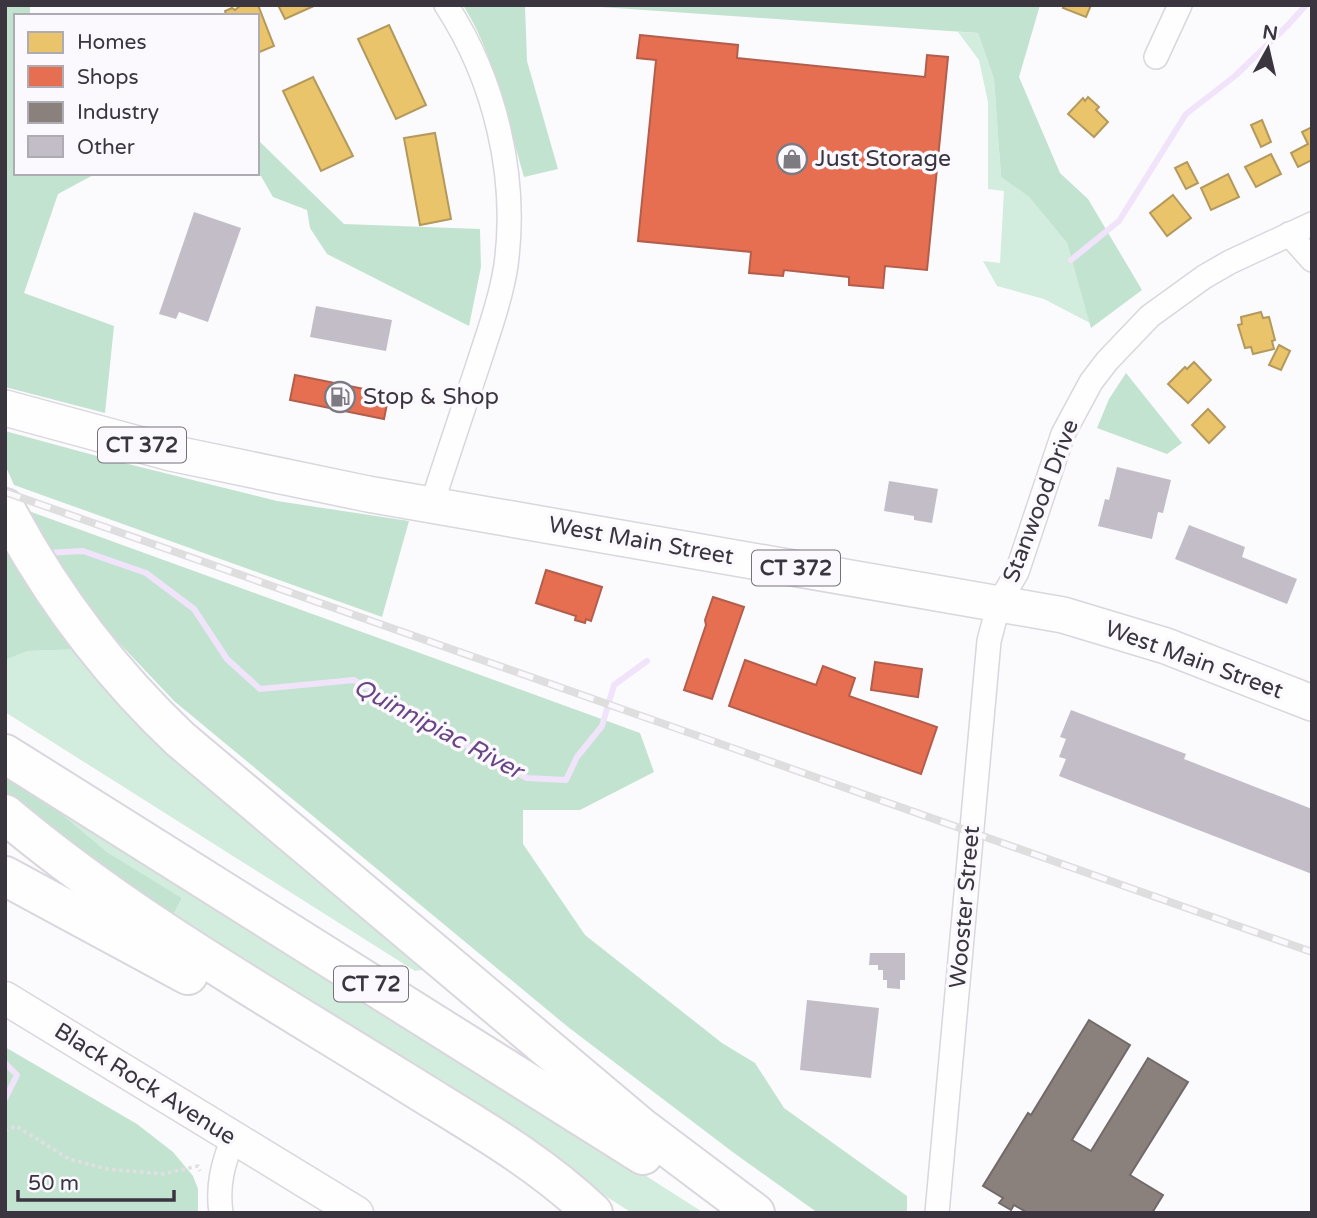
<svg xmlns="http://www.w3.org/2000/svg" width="1317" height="1218" viewBox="0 0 1317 1218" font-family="'Varela Round',sans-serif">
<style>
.green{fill:#d2ecdd}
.forest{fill:#c3e3d1}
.homes{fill:#e9c46a;stroke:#b4995d;stroke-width:2}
.shops{fill:#e76f51;stroke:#b35e4c;stroke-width:2}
.industry{fill:#8a817c;stroke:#726a6a;stroke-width:2}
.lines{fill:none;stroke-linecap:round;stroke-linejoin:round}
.stream{stroke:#f0e3fa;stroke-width:6}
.building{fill:#c3bdc8}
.street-casing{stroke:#d9d6dd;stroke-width:26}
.secondary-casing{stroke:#d9d6dd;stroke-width:35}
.primary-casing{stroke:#d9d6dd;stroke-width:38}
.highway-casing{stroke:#d9d6dd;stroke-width:42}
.path{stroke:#e1e0e1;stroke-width:3.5;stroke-dasharray:3.5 3.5;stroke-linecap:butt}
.street{stroke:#fefeff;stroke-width:23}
.secondary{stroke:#fefeff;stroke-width:32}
.primary{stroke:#fefeff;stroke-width:35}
.highway{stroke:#fefeff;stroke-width:38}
.rail-casing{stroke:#dededf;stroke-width:8}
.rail{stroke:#fbf9fe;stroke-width:5;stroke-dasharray:16;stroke-linecap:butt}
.labels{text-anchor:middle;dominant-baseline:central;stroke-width:7;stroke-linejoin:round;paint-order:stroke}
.shield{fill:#fbf9fe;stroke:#747078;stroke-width:2}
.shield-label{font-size:21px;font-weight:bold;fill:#3a353f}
.poi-label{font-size:23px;fill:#3a353f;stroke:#fbf9fe;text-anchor:start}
.street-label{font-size:23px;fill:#3a353f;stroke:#fbf9fe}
.water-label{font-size:24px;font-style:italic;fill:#6a4585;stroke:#fbf9fe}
</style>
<rect width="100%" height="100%" fill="#fbfafd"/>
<!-- green -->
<g class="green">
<path d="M958,32L978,33L994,79L1001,177L1029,197L1067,243L1090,323L1044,299L997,286L983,261L1000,263L1004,191L988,189V102L979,60Z"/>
<path d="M83,649L427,969L415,971L5,712V660L28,651Z"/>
<path d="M64,803L704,1213H632L171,919L182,898L107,852L62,814Z"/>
</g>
<!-- forest -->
<g class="forest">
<path d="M5,5H30V16H16V173H97L58,194L24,293L114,326L105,413L5,387Z"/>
<path d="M463,5H525L527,61L558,169L524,177C507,119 495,56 463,5Z"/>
<path d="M572,5H1040L1019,77L1060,173L1088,199L1142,290L1091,328L1067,243L1029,197L1001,177L994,79L978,33Z"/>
<path d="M257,139L344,224L480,229L481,267L469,326L327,254L310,228L307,210L273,197L261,176L234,173H257Z"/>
<path d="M1126,373L1182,443L1167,454L1097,428L1109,399Z"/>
<path d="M5,431L108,459L277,501L409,521L382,617L14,485L5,465Z"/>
<path d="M26,510L640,733L654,772L580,810H523V844L585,935L722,1043L755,1063L784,1108L907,1196V1213H818L734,1153L568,1027L174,701L88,610Z"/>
<path d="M5,533L83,649L28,651L5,660Z"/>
<path d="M5,769L64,803L62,814L107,852L182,898L171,919L5,796Z"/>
<path d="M5,1047L137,1124L173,1152L193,1176L198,1189V1213H5Z"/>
</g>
<!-- homes -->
<g class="homes">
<path d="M241,5H258L274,46L257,53V16H222L226,14L225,11L232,8L235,10Z"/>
<path d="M278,5H316L285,19Z"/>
<path d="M1064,5H1091L1086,17L1063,8Z"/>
<path d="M389,25L426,105L396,119L358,39Z"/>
<path d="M313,77L353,156L321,171L283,91Z"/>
<path d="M1088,97L1099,107L1096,110L1108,122L1094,137L1068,114L1083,98L1085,101Z"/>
<path d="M1262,120L1271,142L1261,147L1251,125Z"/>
<path d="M1312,127V160L1298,167L1291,153L1308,144L1302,132Z"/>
<path d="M435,133L451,219L420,225L404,138Z"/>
<path d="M1271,154L1281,174L1256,187L1245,167Z"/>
<path d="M1187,162L1198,183L1186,189L1175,168Z"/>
<path d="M1228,174L1239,197L1211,210L1201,188Z"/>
<path d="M1173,195L1191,218L1167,236L1150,213Z"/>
<path d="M1261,312L1263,318L1269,317L1275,340L1272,341L1274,349L1253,354L1251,347L1245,348L1238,325L1242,324L1241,317Z"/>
<path d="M1279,345L1290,351L1281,370L1269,365Z"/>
<path d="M1194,362L1211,380L1188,403L1168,384L1185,367L1187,369Z"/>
<path d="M1208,409L1225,427L1209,443L1192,425Z"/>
</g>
<!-- shops -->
<g class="shops">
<path d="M640,35L738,45L737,58L925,77L927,55L948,57L927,270L885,266L883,288L849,285V277L784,270L783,276L749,273L751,252L638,241L656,60L637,58Z"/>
<path d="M295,375L389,394L384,419L290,400Z"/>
<path d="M546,570L602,587L591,621L586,619L585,623L575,620L576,616L536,603Z"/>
<path d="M713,597L744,607L712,699L684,690L706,625L705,620Z"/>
<path d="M745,660L816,685L823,666L855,678L849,696L937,727L921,774L729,706Z"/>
<path d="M875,662L922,669L918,697L871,690Z"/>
</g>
<!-- industry -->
<path class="industry" d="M1089,1020L1130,1045L1072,1140L1091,1151L1148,1058L1188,1082L1130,1175L1163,1195L1152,1213H1028L1014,1205L1011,1210L999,1203L1003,1198L983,1186L1028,1113L1031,1115Z"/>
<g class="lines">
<!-- stream -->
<g class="stream">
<path d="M1071,260L1119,221L1186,114L1235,76L1288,25L1306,5"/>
<path d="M45,553L83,551L146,573L194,609L227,659L260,689L354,680L443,733L527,778L566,780L577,757L602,726L614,685L647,661"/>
<path d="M5,1063L17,1075L5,1099"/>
</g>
</g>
<!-- building -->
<g class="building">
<path d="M194,212L241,228L208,322L179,312L176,319L159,314Z"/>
<path d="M316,306L392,320L386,351L310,337Z"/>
<path d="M1117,467L1171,480L1163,513L1158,512L1152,539L1098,526L1105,499L1109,500Z"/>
<path d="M889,481L938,489L932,523L914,520V516L884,511Z"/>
<path d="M1189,525L1245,547L1242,557L1297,579L1287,604L1175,559Z"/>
<path d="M1071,710L1186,754L1184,759L1312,809V874L1059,776L1066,759L1059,757L1066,739L1060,737Z"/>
<path d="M870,953H905V980H900V989L887,988V980H883V970H878V965H869Z"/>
<path d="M807,1000L879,1008L871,1078L800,1070Z"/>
</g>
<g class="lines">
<!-- street casing -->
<g class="street-casing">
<g id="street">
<path d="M1156,57L1180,5"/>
<path d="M1289,234L1312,260"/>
<path d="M432,504C447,457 463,410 479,362C489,331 501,298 506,265C518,176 495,80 446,5"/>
<path d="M221,1213C217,1185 223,1164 233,1138"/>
<path d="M937,1213L989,641L999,603L1017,572L1063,434L1091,382L1107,361L1150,316L1204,277L1230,262L1312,224"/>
</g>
</g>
<!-- secondary casing -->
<g class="secondary-casing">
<path id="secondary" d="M5,998L357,1213"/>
</g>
<!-- primary casing -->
<g class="primary-casing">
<path id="primary" d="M5,408L171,453L368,494L1063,615L1166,646L1312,703"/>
</g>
<!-- highway casing -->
<g class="highway-casing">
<g id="highway">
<path d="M5,508C51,595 108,671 180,739L642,1128L755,1213"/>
<path d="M5,754L643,1155"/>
<path d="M5,814C127,917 267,996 402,1080C467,1121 537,1159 593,1213"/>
<path d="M5,876L188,975"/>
</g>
</g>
<!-- path -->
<path class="path" d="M5,1131L16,1126L69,1159L107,1169L163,1174L198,1166L200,1171"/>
<!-- street -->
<use href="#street" class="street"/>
<!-- secondary -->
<use href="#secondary" class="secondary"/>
<!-- primary -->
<use href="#primary" class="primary"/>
<!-- highway -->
<use href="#highway" class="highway"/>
<!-- rail casing -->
<g class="rail-casing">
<path id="rail" d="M5,492L1312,952"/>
</g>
<!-- rail -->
<use href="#rail" class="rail"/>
</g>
<!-- icons -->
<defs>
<g id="shop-ring" transform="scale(1.575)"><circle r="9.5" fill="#fbf9fe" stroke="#7e7a82" stroke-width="1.5"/><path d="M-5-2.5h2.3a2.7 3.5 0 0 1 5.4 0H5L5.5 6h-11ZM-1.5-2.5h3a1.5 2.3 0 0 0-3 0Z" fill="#7e7a82"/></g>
<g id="fuel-ring" transform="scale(1.575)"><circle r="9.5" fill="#fbf9fe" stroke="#7e7a82" stroke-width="1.5"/><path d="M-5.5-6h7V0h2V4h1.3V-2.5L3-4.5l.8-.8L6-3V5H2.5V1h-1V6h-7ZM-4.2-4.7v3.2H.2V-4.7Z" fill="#7e7a82"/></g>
</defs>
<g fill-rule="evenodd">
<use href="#shop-ring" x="792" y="159"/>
<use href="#fuel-ring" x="340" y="397"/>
</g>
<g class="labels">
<!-- shield labels -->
<g class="shield">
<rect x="98" y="427.5" width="88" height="35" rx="5"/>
<rect x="752" y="550.5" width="88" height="35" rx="5"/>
<rect x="334" y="966.5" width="74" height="35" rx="5"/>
</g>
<g class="shield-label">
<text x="142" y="445">CT 372</text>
<text x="796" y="568">CT 372</text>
<text x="371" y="984">CT 72</text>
</g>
<!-- poi labels -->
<g class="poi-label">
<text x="815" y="159">Just Storage</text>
<text x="363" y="397">Stop &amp; Shop</text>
</g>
<!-- street labels -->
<g class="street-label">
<text transform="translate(1041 501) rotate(-69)">Stanwood Drive</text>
<text transform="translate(641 541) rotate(10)">West Main Street</text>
<text transform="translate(1194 660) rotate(20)">West Main Street</text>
<text transform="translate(965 907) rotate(-85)">Wooster Street</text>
<text transform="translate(145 1084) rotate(32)">Black Rock Avenue</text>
</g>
<!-- water labels -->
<g class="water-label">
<text transform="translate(438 729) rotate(28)">Quinnipiac River</text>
</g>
</g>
<!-- border -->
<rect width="1317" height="1218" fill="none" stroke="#3a353f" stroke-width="14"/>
<!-- legend -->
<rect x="14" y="14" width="245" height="161" fill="#fbf9fe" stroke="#aeabb2" stroke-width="2"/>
<rect x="28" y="32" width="35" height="21" fill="#e9c46a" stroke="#aeabb2" stroke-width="2"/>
<text x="77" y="49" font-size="21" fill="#3a353f">Homes</text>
<rect x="28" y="66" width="35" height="21" fill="#e76f51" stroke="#aeabb2" stroke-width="2"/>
<text x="77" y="84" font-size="21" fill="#3a353f">Shops</text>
<rect x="28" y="102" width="35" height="21" fill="#8a817c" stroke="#aeabb2" stroke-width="2"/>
<text x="77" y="119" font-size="21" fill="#3a353f">Industry</text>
<rect x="28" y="136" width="35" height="21" fill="#c3bdc8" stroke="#aeabb2" stroke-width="2"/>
<text x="77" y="154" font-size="21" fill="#3a353f">Other</text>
<!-- north arrow -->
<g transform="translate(1268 49) rotate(8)" stroke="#fbf9fe" stroke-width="5" paint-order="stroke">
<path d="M0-5L12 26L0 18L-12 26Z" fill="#3a353f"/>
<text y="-10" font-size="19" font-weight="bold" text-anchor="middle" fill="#3a353f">N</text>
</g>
<!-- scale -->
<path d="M18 1190v10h156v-10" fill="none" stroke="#3a353f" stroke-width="3.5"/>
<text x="28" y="1190" font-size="21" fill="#3a353f" stroke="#fbf9fe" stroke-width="5" paint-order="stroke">50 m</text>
</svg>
